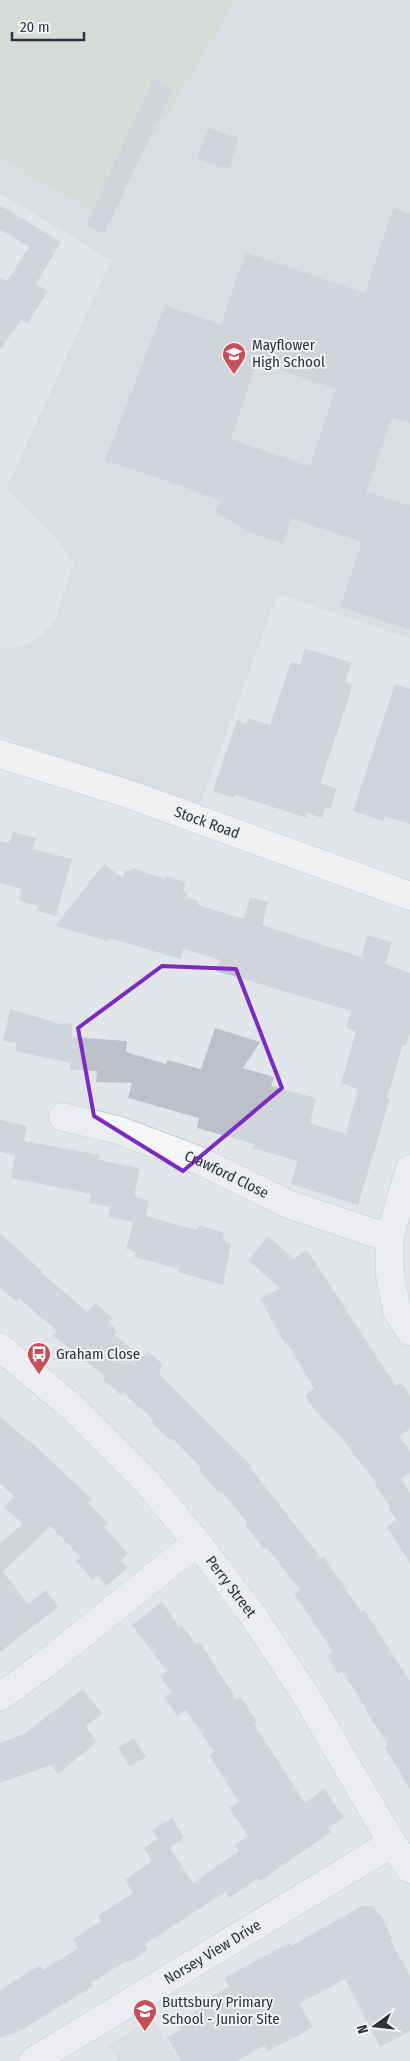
<svg xmlns="http://www.w3.org/2000/svg" width="410" height="2061" viewBox="0 0 410 2061" font-family="'Fira Sans Condensed',sans-serif">
<style>
.built{fill:#d1d4db}
.green{fill:#c7d3c4}
.building{fill:#bdc0c9;fill-rule:evenodd}
.lines{fill:none;stroke-linecap:round;stroke-linejoin:round}
.minor-casing{stroke:#a7acb4;stroke-width:29}
.major-casing{stroke:#a2a8b4;stroke-width:29}
.minor{stroke:#f5f6f8;stroke-width:28}
.major{stroke:#fff;stroke-width:28}
.marked{fill:none;stroke:#7b2cbf;stroke-width:4;stroke-linejoin:round}
.labels{text-anchor:middle;dominant-baseline:central;stroke-width:4;stroke-linejoin:round;paint-order:stroke}
.poi-label{font-size:15px;fill:#2b3240;stroke:#f2f4f7;text-anchor:start}
.street-label{font-size:15px;fill:#2b3240;stroke:#f2f4f7}
</style>
<rect width="100%" height="100%" fill="#e2e5ea"/>
<!-- built -->
<g class="built">
<path d="M0,0H410V639L278,594L200,804L30,748L0,736V649L22,646L36,639L46,630L55,620L74,563L55,536L6,489L111,260L0,193Z"/>
<path d="M152,2019L179,2061H118L108,2045Z"/>
</g>
<!-- green -->
<path class="green" d="M0,0H236L104,218L0,158Z"/>
<!-- building -->
<g class="building">
<path d="M153,79L173,89L104,234L86,225Z"/>
<path d="M208,128L239,138L229,169L197,159Z"/>
<path d="M0,205L61,242L36,284L48,291L28,323L21,320L0,350V277L7,281L29,247L0,229Z"/>
<path d="M394,208L410,214V423L392,417L366,492L410,506V630L340,607L362,542L291,518L283,544L246,531L216,512L221,500L105,460L165,305L221,325L246,253L365,293ZM257,362L336,389L310,467L231,439Z"/>
<path d="M305,648L352,663L345,682L353,685L320,783L337,789L330,809L325,807L322,818L307,813V818L235,795L234,798L213,791L237,720L246,724L248,718L270,725L291,662L300,664Z"/>
<path d="M395,684L410,689V824L385,816L383,821L353,811Z"/>
<path d="M13,832L36,838L33,849L72,859L56,916L37,911L38,906L19,901L22,889L0,883V841L9,843Z"/>
<path d="M104,864L123,878L125,869L132,871L133,868L165,879L166,876L185,882L183,892H187L186,897L199,901L198,905L244,919L250,897L268,902L262,925L361,957L367,935L392,942L385,964L410,973V1033L406,1046L403,1045L387,1098L390,1099L358,1205L291,1184L298,1161L252,1148L254,1144L197,1128L199,1118L128,1098L132,1083L96,1082L97,1071L70,1070V1063L15,1051L17,1043L3,1041L10,1009L60,1024L72,1023V1037L127,1041L126,1052L166,1064L167,1060L201,1069L215,1028L260,1042L243,1068L274,1077L271,1086L316,1098L310,1123L346,1134L358,1089L341,1083L356,1031L346,1028L351,1011L216,971L220,960L183,949L180,959L109,938L108,941L55,926Z"/>
<path d="M0,1120L27,1126L24,1141L100,1155L99,1160L140,1168L134,1196L149,1201L146,1216L197,1230L199,1225L225,1233L223,1239L231,1244L223,1285L178,1272L179,1269L134,1257L136,1252L126,1249L133,1222L108,1217L110,1207L89,1203L91,1194L11,1178L15,1155L0,1152Z"/>
<path d="M0,1233L42,1271L41,1272L87,1312L95,1303L113,1318L109,1322L117,1331L114,1335L142,1357L148,1351L162,1364L159,1374L251,1465L249,1466L321,1558L324,1557L361,1612L364,1610L410,1681V1789L385,1748L388,1745L366,1711L367,1710L342,1671L338,1674L327,1656L333,1652L294,1594L300,1590L267,1548L264,1549L245,1525L247,1522L221,1491L218,1492L199,1470L201,1468L172,1438L169,1439L152,1423L154,1421L123,1392L121,1395L103,1380L105,1376L53,1336L57,1331L19,1298L16,1301L0,1288Z"/>
<path d="M268,1236L294,1259L307,1250L396,1386L402,1383L410,1395V1429L399,1436L410,1451V1473L401,1478L410,1493V1563L387,1527L397,1520L388,1508L390,1507L375,1485L377,1484L340,1436L318,1414L305,1396L314,1388L287,1343L285,1344L260,1299L280,1288L248,1261Z"/>
<path d="M0,1417L37,1448L92,1499L88,1503L108,1523L104,1527L128,1554L121,1561L127,1568L106,1586L98,1576L93,1580L76,1561L81,1557L50,1526L3,1572L28,1604L46,1590L58,1607L0,1652V1543L23,1524L4,1507L14,1496L0,1484Z"/>
<path d="M162,1602L179,1626L181,1624L196,1644L200,1642L236,1699L240,1696L257,1722L254,1724L305,1803L324,1789L344,1817L328,1828L331,1832L260,1881L258,1878L229,1898L225,1892L145,1944L148,1950L128,1963L126,1961L91,1983L93,1986L20,2031L0,2038V1990L40,1965L43,1970L78,1948L73,1939L101,1921L98,1916L133,1893L125,1880L152,1861L144,1848L158,1839L152,1830L172,1818L184,1838L170,1848L193,1883L239,1851L235,1845L248,1836L229,1808L239,1802L209,1755L214,1752L186,1710L177,1716L164,1697L171,1692L160,1676L167,1671L132,1625Z"/>
<path d="M83,1689L102,1714L85,1726L97,1742L58,1774L51,1765L0,1783V1743L24,1734Z"/>
<path d="M134,1738L146,1757L130,1767L118,1748Z"/>
<path d="M362,1906H374L378,1914L380,1913L392,1938L390,1939L410,1976V2031L380,2047L345,1979L299,2004L313,2027L298,2036L268,2051L264,2045L237,2061H181L167,2037L181,2029L177,2023L214,2000L212,1996L229,1987L224,1978L289,1943L291,1946Z"/>
</g>
<g class="lines">
<!-- minor casing -->
<g class="minor-casing">
<g id="minor">
<path id="s1" d="M63,1117L118,1130L198,1160L288,1204L389,1238"/>
<path d="M410,1169L389,1238L390,1275L397,1311L410,1331"/>
<path id="s2" d="M0,1347L73,1408L146,1481L197,1542L254,1617L305,1694L392,1843L410,1869"/>
<path d="M0,1697L45,1664L197,1542"/>
<path id="s3" d="M33,2061L392,1843"/>
</g>
</g>
<!-- major casing -->
<g class="major-casing">
<g id="major">
<path id="s4" d="M0,754L128,794L410,896"/>
</g>
</g>
<!-- minor -->
<use href="#minor" class="minor"/>
<!-- major -->
<use href="#major" class="major"/>
</g>
<!-- marked area -->
<path d="M0 0H410V2061H0ZM162,966L236,969L282,1088L183,1171L94,1116L78,1028Z" fill="#e2e5ea" fill-opacity=".55" fill-rule="evenodd"/>
<path class="marked" d="M162,966L236,969L282,1088L183,1171L94,1116L78,1028Z"/>
<!-- icons -->
<defs>
<g id="school-pin" transform="scale(1.25)"><path d="M0 17L-7.5 6A9.5 9.5 0 1 1 7.5 6Z" fill="#c4515a" stroke="#f2f4f7"/><path d="M0-5L7-2L0 1L-7-2ZM-4 1L0 2.5L4 1V4Q0 6-4 4Z" fill="#fff"/></g>
<g id="bus-pin" transform="scale(1.25)"><path d="M0 17L-7.5 6A9.5 9.5 0 1 1 7.5 6Z" fill="#c4515a" stroke="#f2f4f7"/><path d="M-5-6H5V4H4V6H2V4H-2V6H-4V4H-5ZM-3.5-4V0h7V-4ZM-3.5 1.2v1.5H-2V1.2ZM2 1.2v1.5H3.5V1.2Z" fill="#fff"/></g>
</defs>
<g fill-rule="evenodd">
<use href="#school-pin" x="234" y="354"/>
<use href="#bus-pin" x="39" y="1354"/>
<use href="#school-pin" x="145" y="2011"/>
</g>
<g class="labels">
<!-- poi labels -->
<g class="poi-label">
<text x="252" y="345">Mayflower<tspan x="252" dy="17">High School</tspan></text>
<text x="56" y="1354">Graham Close</text>
<text x="162" y="2002">Buttsbury Primary<tspan x="162" dy="17">School - Junior Site</tspan></text>
</g>
<!-- street labels -->
<g class="street-label">
<text stroke="none"><textPath href="#s4" startOffset="218">Stock Road</textPath></text>
<text stroke="none"><textPath href="#s1" startOffset="174">Crawford Close</textPath></text>
<text stroke="none"><textPath href="#s2" startOffset="334">Perry Street</textPath></text>
<text stroke="none"><textPath href="#s3" startOffset="210">Norsey View Drive</textPath></text>
</g>
</g>
<!-- north arrow -->
<g transform="translate(375 2026) rotate(255)" stroke="#f2f4f7" stroke-width="4" paint-order="stroke">
<path d="M0-4L9 19L0 12L-9 19Z" fill="#2b3240"/>
<text y="-8" font-size="14" font-weight="bold" text-anchor="middle" fill="#2b3240">N</text>
</g>
<!-- scale -->
<path d="M12 32v8h72v-8" fill="none" stroke="#2b3240" stroke-width="2.5"/>
<text x="20" y="32" font-size="15" fill="#2b3240" stroke="#f2f4f7" stroke-width="4" paint-order="stroke">20 m</text>
</svg>
